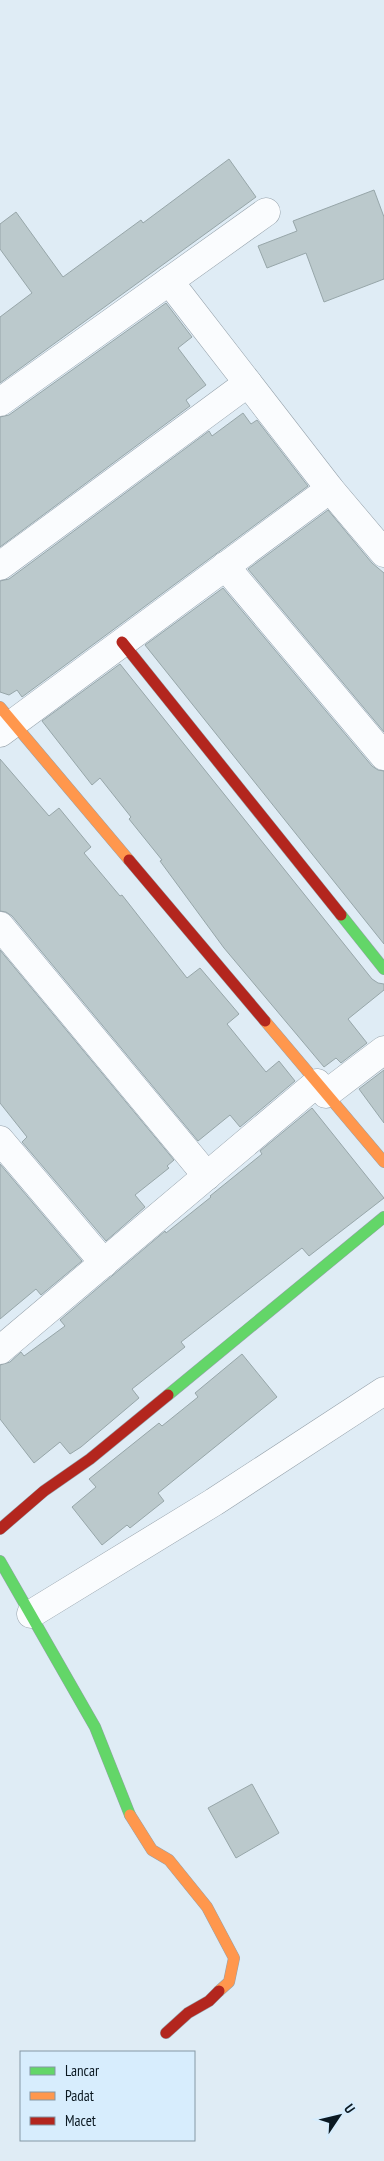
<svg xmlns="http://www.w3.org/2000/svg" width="384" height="2161" viewBox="0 0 384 2161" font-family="'PT Sans Narrow',sans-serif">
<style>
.building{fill:#bbc9cc;stroke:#97a6a9}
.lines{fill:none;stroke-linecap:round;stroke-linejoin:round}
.street-casing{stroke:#96a2ab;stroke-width:29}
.fast-casing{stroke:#96a2ab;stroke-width:12}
.slow-casing{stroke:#96a2ab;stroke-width:12}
.jam-casing{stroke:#96a2ab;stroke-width:12}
.street{stroke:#fafcfe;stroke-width:28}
.fast{stroke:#63d668;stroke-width:11}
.slow{stroke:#ff974d;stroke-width:11}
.jam{stroke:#b3261e;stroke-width:11}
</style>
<rect width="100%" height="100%" fill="#dfecf5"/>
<!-- building -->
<g class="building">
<path d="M229,159L256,197L0,383V317L32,293L0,249V224L16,212L63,277L141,220L143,223Z"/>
<path d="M374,190L384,217V279L324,302L306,253L267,268L258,246L297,231L293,221Z"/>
<path d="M166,303L192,337L178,348L206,385L186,400L190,406L0,547V417L9,415Z"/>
<path d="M243,413L251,424L257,420L308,486L22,697L17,690L9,695L0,692V581L9,579L209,431L212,436Z"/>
<path d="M328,510L372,563L384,573V732L248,569Z"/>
<path d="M223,588L372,766L378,770L384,771V944L145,645Z"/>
<path d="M120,664L372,979L378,983L384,984V990L348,1019L367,1043L341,1063L336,1058L324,1067L224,948L160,861L162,860L129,819L131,817L100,778L92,785L42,721Z"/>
<path d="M0,759L49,816L59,808L91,847L84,853L120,896L122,895L187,978L200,968L239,1014L227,1024L266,1072L279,1061L295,1081L240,1127L230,1115L198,1141L12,916L6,912L0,911Z"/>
<path d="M0,950L174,1160L167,1166L169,1168L135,1195L145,1207L106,1241L22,1142L27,1137L0,1103Z"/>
<path d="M384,1070V1123L359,1089Z"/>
<path d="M312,1108L384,1198L309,1256L302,1248L181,1342L185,1347L132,1389L139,1398L81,1447L70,1454L60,1442L34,1463L0,1419V1365L10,1362L21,1352L24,1356L65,1326L60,1320L165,1231L166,1233L211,1197L210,1196L262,1154L260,1151Z"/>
<path d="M0,1164L82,1261L41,1295L36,1289L0,1319Z"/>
<path d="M242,1354L277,1397L158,1493L164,1501L130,1528L127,1525L102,1545L72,1507L96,1487L89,1479L159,1423L162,1426L198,1397L195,1393Z"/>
<path d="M252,1784L279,1833L236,1858L208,1808Z"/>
</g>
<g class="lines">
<!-- street casing -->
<g class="street-casing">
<g id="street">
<path d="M169,281L330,489L384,553"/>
<path d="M0,402L266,212"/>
<path d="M0,566L248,383"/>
<path d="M225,566L384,756"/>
<path d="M0,733L330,489"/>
<path d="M0,926L207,1176"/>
<path d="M326,1094L384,1050"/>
<path d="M0,1140L104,1263"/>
<path d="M0,1350L317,1083"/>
<path d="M31,1614L214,1502L384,1391"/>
</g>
</g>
<!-- fast casing -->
<g class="fast-casing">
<g id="fast">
<path d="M341,915L384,969"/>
<path d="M168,1395L384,1217"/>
<path d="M0,1561L95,1727L130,1815"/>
</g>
</g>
<!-- slow casing -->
<g class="slow-casing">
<g id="slow">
<path d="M0,707L129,860"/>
<path d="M265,1021L384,1162"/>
<path d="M130,1815L152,1850L169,1860L207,1907L234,1958L229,1982L219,1991"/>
</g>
</g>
<!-- jam casing -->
<g class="jam-casing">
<g id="jam">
<path d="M122,642L341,915"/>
<path d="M129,860L265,1021"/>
<path d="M0,1529L44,1491L90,1459L168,1395"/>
<path d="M166,2033L188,2013L209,2001L219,1991"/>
</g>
</g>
<!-- street -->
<use href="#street" class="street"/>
<!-- fast -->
<use href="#fast" class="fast"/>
<!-- slow -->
<use href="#slow" class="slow"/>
<!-- jam -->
<use href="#jam" class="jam"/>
</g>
<!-- legend -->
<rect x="20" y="2051" width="175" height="90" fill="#d7edfd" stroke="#8598a5"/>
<rect x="30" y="2067" width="25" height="8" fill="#63d668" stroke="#8598a5"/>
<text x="65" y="2076" font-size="15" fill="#0b1922">Lancar</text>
<rect x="30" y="2092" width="25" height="8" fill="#ff974d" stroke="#8598a5"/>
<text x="65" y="2101" font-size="15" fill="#0b1922">Padat</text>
<rect x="30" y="2117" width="25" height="8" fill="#b3261e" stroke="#8598a5"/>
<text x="65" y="2126" font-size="15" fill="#0b1922">Macet</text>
<!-- north arrow -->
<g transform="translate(339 2116) rotate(55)" stroke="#d7edfd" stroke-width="4" paint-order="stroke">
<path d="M0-4L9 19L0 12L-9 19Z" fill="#0b1922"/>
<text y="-8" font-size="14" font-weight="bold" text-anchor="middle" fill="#0b1922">U</text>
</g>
</svg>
